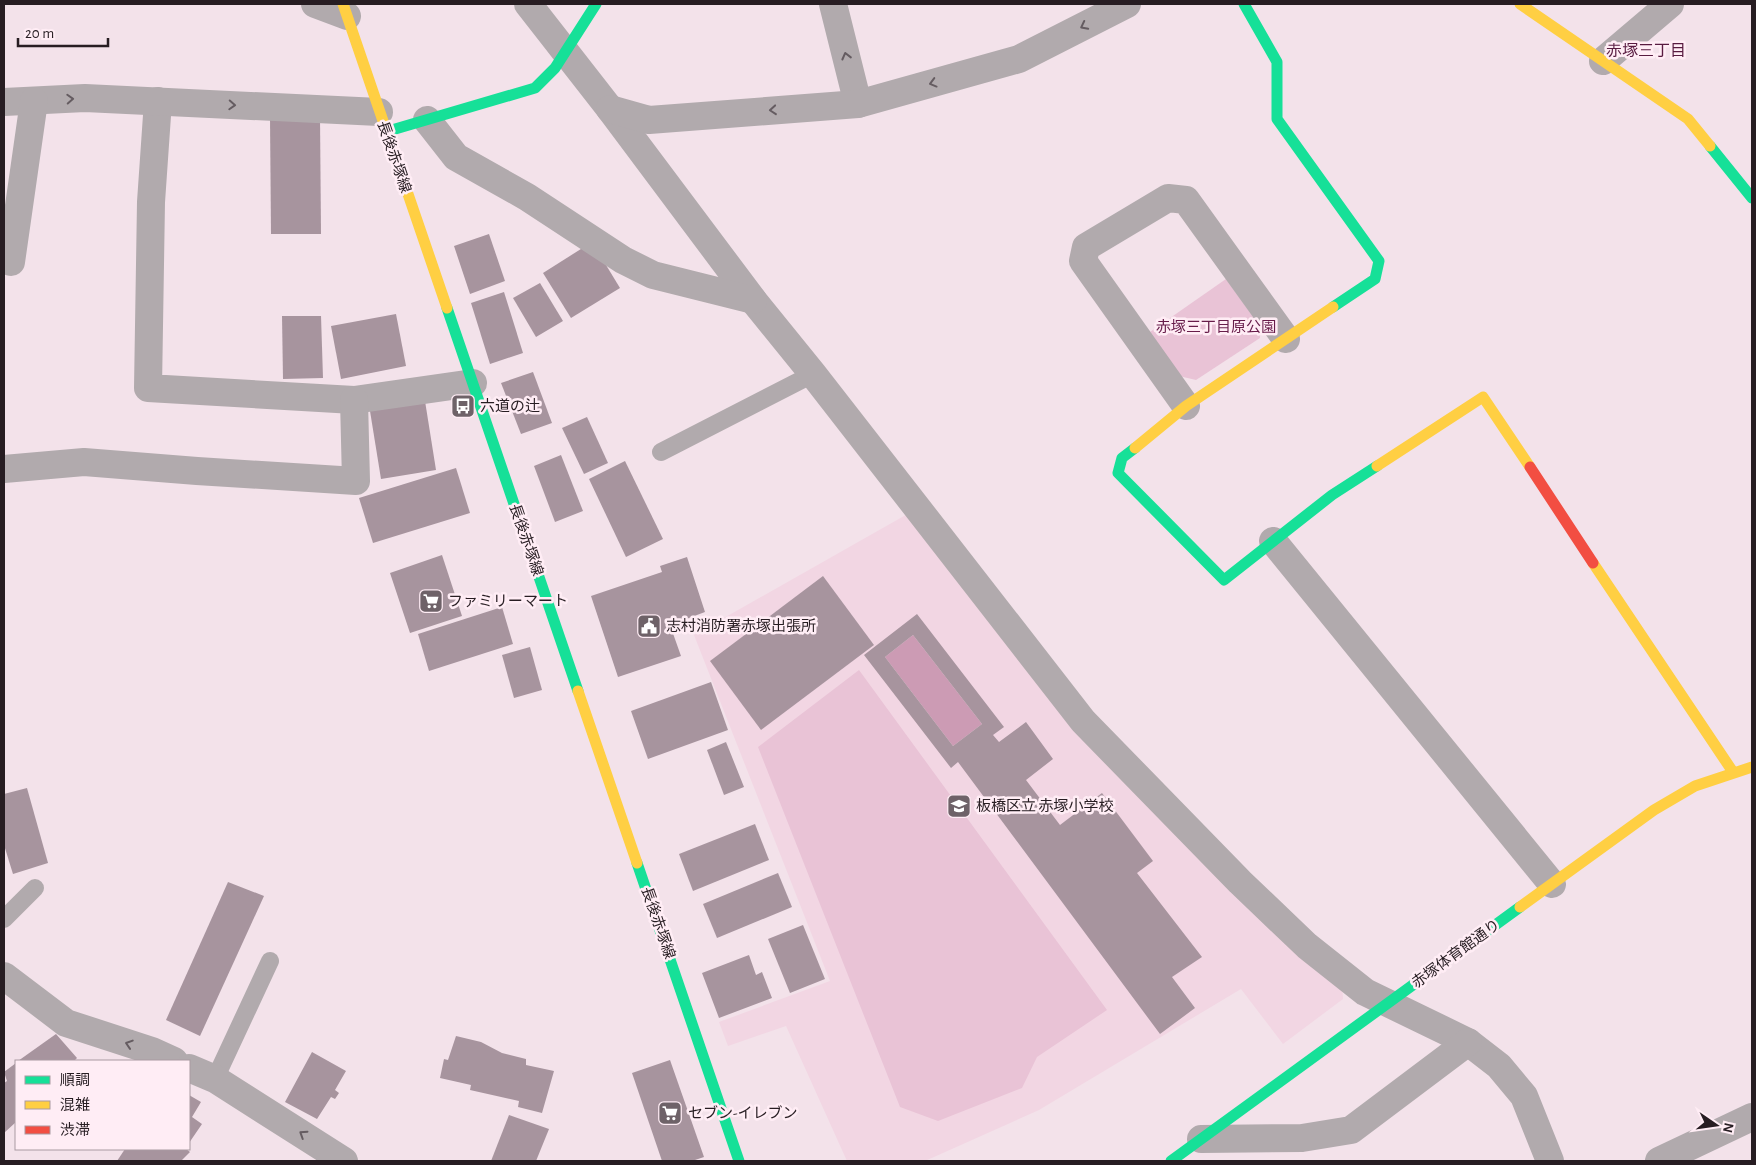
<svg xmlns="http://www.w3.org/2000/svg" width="1756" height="1165" viewBox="0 0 1756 1165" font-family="'Alegreya Sans','Noto Sans JP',sans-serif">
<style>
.built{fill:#f2d6e3}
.green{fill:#e9c3d6}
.water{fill:#cc9bb4}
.building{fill:#a7949e;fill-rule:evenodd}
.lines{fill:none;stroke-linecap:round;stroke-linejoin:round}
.lane{stroke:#b1aaad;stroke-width:18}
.street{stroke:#b1aaad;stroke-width:28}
.fast{stroke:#16e098;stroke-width:11}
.slow{stroke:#ffcf43;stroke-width:11}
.jam{stroke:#f24e42;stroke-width:11}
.oneway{stroke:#655c61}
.labels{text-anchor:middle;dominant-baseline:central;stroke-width:5;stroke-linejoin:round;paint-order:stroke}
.street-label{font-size:15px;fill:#271d22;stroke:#ffedf5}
.park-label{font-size:15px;fill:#671c4a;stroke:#ffedf5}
.poi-label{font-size:15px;fill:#271d22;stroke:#ffedf5;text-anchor:start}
.neighbourhood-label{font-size:16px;fill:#581b40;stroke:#ffedf5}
</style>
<rect width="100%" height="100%" fill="#f3e2ea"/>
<!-- built -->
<path class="built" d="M911,512L1078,724L1342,984L1343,999L1283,1044L1241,989L1039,1110L925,1161H847L786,1026L728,1046L719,1022L830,981L694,635Z"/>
<!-- green -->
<g class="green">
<path d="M1226,279L1259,325L1260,338L1196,380L1179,376L1150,332Z"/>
<path d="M859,670L1107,1010L1037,1057L1022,1088L938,1121L900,1107L758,747Z"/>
</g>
<!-- water -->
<path class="water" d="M913,635L982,724L953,746L885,657Z"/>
<!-- building -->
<g class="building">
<path d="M320,117L321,234H271L270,118Z"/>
<path d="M489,234L505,281L470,294L454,246Z"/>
<path d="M592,242L620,288L571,318L543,273Z"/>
<path d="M540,283L563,321L536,337L513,298Z"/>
<path d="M504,292L523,353L490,364L471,303Z"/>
<path d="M396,314L406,366L341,379L331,326Z"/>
<path d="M282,316H321L323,378L283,379Z"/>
<path d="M533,372L552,423L521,434L501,383Z"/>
<path d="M425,401L436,470L381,479L370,411Z"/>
<path d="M587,417L608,463L584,474L562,428Z"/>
<path d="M561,455L583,511L555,522L534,466Z"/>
<path d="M625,461L663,539L626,557L589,479Z"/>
<path d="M456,468L470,513L373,543L359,498Z"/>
<path d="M442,555L462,616L410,633L390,573Z"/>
<path d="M687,557L705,612L670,625L681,656L618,677L591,596L662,572L660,566Z"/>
<path d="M823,576L874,645L761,730L710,661Z"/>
<path d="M502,607L513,644L429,671L418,634Z"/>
<path d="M917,614L1004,727L993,735L999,742L1026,722L1053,759L1026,780L1060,825L1102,793L1153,861L1137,873L1202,957L1172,977L1195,1008L1160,1034L958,762L951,768L864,655ZM913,635L982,724L953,746L885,657Z"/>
<path d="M530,647L542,690L514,698L502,655Z"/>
<path d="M711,682L728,730L648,759L631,711Z"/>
<path d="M726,742L744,787L724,795L707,750Z"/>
<path d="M27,788L48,863L13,874L4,845V794Z"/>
<path d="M755,824L769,860L693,891L679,854Z"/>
<path d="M778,873L792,907L717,938L703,904Z"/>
<path d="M228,882L264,896L200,1036L166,1020Z"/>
<path d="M803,925L825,979L790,993L768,939Z"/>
<path d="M749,955L756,975L762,972L772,998L719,1018L702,973Z"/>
<path d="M56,1034L77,1058L74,1061H18Z"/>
<path d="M456,1036L481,1042L502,1053L526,1059V1065L554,1071L542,1113L518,1107L519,1101L470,1090L471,1085L440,1078L444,1059L448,1060Z"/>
<path d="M312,1052L346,1071L335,1090L339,1093L335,1099L331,1097L317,1119L285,1102Z"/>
<path d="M670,1060L704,1157L692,1161H662L632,1073Z"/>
<path d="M16,1063V1122L4,1133V1083L7,1081L4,1072Z"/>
<path d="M189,1095L201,1102L192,1117L202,1124L189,1143Z"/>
<path d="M509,1115L549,1129L536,1161H491Z"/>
<path d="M125,1149H186L190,1152L181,1161H117Z"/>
</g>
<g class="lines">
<!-- lane -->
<g class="lane">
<path d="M661,452L813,374"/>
<path d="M4,919L35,888"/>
<path d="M215,1079L270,961"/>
</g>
<!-- street -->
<g class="street">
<path d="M315,4L347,16"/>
<path d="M528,4L610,109L753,300L813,374L1083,721L1240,882L1307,946L1365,992L1468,1042L1499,1066L1524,1096L1550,1161"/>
<path d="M833,4L858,104"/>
<path d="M1603,61L1670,4"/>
<path d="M158,101L151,202L148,388L354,400L473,383"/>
<path d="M4,102L85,98L379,112"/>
<path d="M610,109L649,120L858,104L1019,59L1127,4"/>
<path d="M427,120L456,157L527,197L623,260L653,275L753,300"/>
<path d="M11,262L34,101"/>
<path d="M1186,406L1083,261L1086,247L1168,198L1186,200L1286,339"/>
<path d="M4,469L84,462L197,471L356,481L354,400"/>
<path d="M1273,541L1552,884"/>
<path d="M4,976L66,1023L152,1051L174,1061"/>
<path d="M189,1068L215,1079L344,1161"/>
<path d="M1201,1139L1302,1138L1351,1130L1468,1042"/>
<path d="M1659,1161L1752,1117"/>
</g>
<!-- fast -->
<g class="fast">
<path d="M1244,4L1277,62V119L1379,261L1375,279L1333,307"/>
<path d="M385,132L535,88L555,68L596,4"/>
<path d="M1710,146L1752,198"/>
<path d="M447,308L578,691"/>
<path d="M1135,448L1122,458L1118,473L1224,580L1332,495L1377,466"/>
<path d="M637,863L739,1161"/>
<path d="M1171,1161L1520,907"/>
</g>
<!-- slow -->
<g class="slow">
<path d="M343,4L447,308"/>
<path d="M1520,4L1688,119L1710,146"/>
<path d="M1135,448L1186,406L1333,307"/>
<path d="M1377,466L1483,397L1530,467"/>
<path d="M1593,563L1733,772"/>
<path d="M578,691L637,863"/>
<path d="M1520,907L1654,810L1695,786L1752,767"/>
</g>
<!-- jam -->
<path class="jam" d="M1530,467L1593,563"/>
</g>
<!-- one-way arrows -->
<defs><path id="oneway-chevron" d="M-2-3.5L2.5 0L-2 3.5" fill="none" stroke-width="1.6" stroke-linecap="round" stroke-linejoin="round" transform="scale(1.25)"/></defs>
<g class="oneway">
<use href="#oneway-chevron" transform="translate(1084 26) rotate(153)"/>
<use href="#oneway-chevron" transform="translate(846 56) rotate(-104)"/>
<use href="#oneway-chevron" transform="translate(933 83) rotate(165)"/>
<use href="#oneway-chevron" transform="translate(70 99) rotate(-3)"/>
<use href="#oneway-chevron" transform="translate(232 105) rotate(3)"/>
<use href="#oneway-chevron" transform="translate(773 110) rotate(175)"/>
<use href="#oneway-chevron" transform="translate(129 1044) rotate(-162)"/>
<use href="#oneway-chevron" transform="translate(303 1134) rotate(-147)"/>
</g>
<!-- icons -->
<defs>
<g id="bus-square" transform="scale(1.25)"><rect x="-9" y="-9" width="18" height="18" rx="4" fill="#6e6268" stroke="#ffedf5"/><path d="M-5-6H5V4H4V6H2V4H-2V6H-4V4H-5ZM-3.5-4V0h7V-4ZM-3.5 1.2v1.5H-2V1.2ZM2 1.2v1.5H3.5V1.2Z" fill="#fff"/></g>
<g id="supermarket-square" transform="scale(1.25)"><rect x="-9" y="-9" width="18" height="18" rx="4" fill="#6e6268" stroke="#ffedf5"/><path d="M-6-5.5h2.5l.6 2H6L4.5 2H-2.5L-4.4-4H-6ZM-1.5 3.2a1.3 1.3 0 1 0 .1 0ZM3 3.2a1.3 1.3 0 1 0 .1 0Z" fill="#fff"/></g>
<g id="civic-square" transform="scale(1.25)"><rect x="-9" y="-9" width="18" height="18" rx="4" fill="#6e6268" stroke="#ffedf5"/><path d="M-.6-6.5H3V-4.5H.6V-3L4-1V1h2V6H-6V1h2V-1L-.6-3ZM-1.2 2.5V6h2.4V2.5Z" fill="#fff"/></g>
<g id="school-square" transform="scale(1.25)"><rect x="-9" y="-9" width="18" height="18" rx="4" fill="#6e6268" stroke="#ffedf5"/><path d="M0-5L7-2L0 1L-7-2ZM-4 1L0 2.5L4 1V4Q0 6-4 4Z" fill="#fff"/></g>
</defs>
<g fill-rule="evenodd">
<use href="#bus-square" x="463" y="406"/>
<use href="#supermarket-square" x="431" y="601"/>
<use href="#civic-square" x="649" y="626"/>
<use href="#school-square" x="959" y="806"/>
<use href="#supermarket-square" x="670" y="1113"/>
</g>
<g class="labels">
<!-- street labels -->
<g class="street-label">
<text transform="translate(394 157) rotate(71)">長後赤塚線</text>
<text transform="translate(526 540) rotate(71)">長後赤塚線</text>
<text transform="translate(658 923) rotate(71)">長後赤塚線</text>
<text transform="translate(1456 954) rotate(-36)">赤塚体育館通り</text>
</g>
<!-- park labels -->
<g class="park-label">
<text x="1216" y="327">赤塚三丁目原公園</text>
</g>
<!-- poi labels -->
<g class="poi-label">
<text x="480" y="406">六道の辻</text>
<text x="448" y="601">ファミリーマート</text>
<text x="666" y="626">志村消防署赤塚出張所</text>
<text x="976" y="806">板橋区立 赤塚小学校</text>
<text x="688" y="1113">セブン-イレブン</text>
</g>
<!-- neighbourhood labels -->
<g class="neighbourhood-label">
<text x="1646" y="51">赤塚三丁目</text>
</g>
</g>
<!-- border -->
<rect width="1756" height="1165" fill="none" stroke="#271d22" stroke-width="10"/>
<!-- legend -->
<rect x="15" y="1060" width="175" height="90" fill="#ffedf5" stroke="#a99aa1"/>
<rect x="25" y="1076" width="25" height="8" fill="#16e098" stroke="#a99aa1"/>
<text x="60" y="1085" font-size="15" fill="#271d22">順調</text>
<rect x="25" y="1101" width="25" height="8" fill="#ffcf43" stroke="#a99aa1"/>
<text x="60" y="1110" font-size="15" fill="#271d22">混雑</text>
<rect x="25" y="1126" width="25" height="8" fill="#f24e42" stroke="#a99aa1"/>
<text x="60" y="1135" font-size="15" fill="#271d22">渋滞</text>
<!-- north arrow -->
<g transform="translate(1716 1125) rotate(103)" stroke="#ffedf5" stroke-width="4" paint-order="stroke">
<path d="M0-4L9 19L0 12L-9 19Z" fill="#271d22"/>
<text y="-8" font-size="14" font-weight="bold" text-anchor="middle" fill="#271d22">N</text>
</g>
<!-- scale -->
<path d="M18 38v8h90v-8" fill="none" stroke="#271d22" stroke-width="2.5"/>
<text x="25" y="38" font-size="15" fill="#271d22" stroke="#ffedf5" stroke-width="4" paint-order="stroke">20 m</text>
</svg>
